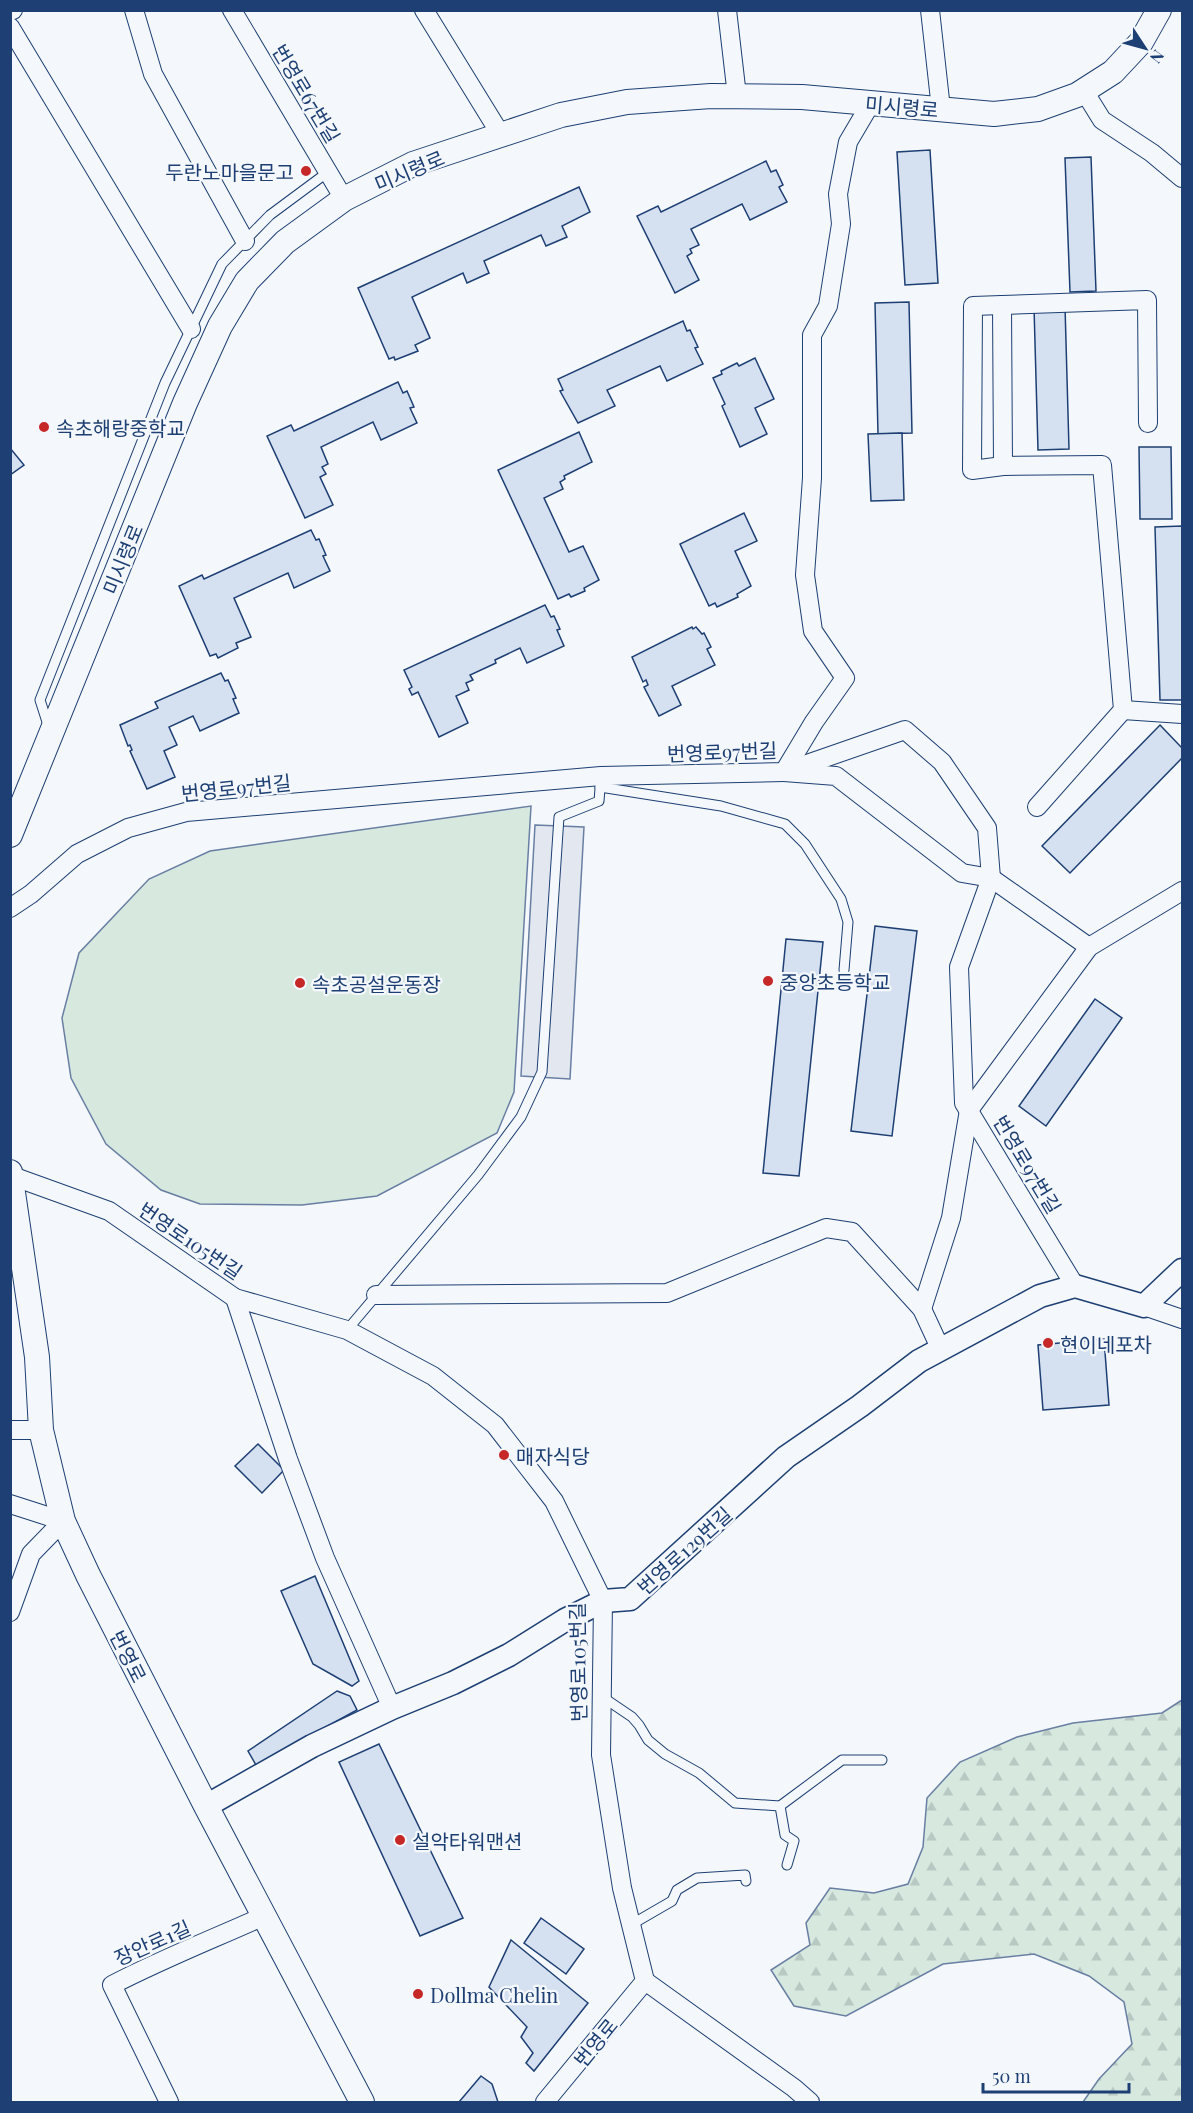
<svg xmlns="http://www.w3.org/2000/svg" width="1193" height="2113" viewBox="0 0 1193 2113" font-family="'Playfair Display','Noto Sans KR',serif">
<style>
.grass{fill:#d7e8df;stroke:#687fa3;stroke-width:1.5}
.forest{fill:url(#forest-firs);stroke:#687fa3;stroke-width:1.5}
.parking{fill:#e3e8f0;stroke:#687fa3;stroke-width:1.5}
.building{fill:#d5e0f0;stroke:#1d3f73;stroke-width:1.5}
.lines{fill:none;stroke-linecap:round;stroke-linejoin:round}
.service-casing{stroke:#1d3f73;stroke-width:11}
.minor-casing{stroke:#1d3f73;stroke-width:20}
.tertiary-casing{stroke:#1d3f73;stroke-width:25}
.secondary-casing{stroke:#1d3f73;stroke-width:26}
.service{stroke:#f4f7fb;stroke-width:9}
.minor{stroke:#f4f7fb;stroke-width:18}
.tertiary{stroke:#f4f7fb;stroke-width:22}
.secondary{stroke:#f4f7fb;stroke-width:24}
.poi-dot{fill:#c62828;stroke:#f4f7fb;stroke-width:2}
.labels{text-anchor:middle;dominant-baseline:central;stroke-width:4.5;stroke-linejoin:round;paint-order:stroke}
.street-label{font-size:20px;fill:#1d3f73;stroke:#f4f7fb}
.poi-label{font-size:20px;fill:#1d3f73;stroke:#f4f7fb;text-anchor:start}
</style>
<defs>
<pattern id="forest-firs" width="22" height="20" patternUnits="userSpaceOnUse" patternTransform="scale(1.5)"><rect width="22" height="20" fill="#d7e8df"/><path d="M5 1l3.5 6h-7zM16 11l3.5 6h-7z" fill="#b8c8c3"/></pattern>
</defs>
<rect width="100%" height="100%" fill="#f4f7fb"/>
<!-- grass -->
<path class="grass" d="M531,806L514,1092L497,1133L377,1196L302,1205L200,1204L161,1190L106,1144L71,1078L62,1018L79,953L149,879L210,851Z"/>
<!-- forest -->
<path class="forest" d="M1182,1700V2102H1083L1099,2079L1132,2044L1124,2002L1089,1976L1034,1954L943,1964L846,2016L794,2006L771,1970L810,1945L806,1923L830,1888L874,1893L908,1884L923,1847L927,1798L960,1762L1017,1737L1073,1723L1162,1713Z"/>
<!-- parking -->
<path class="parking" d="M535,825L584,827L570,1079L521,1076Z"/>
<!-- building -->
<g class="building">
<path d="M930,150L938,283L905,285L897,152Z"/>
<path d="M1091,157L1096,291L1070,292L1065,158Z"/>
<path d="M766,161L771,172L776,170L783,185L779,187L787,202L750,220L742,204L691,229L699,245L690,249L692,253L687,256L699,280L675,293L637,216L658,206L661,212Z"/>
<path d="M579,187L590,212L562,226L567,237L546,246L541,235L484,261L489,273L467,283L463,273L412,297L430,338L415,345L418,351L395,360L394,357L389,359L358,288Z"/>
<path d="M909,302L912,433L878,434L875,303Z"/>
<path d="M1065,306L1069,449L1038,450L1034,307Z"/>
<path d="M683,321L687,331L690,330L698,347L695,348L703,364L667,381L660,366L607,390L615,406L578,423L560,391L563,390L558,379Z"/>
<path d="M755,358L774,399L755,408L767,434L740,447L722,406L725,404L713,378L722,374L721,371L737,363L739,366Z"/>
<path d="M398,382L403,393L407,391L414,407L410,408L417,423L381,440L373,422L321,447L328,464L322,467L326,474L320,477L333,505L305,518L267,436L291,425L294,431Z"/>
<path d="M579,432L592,462L564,476L565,479L560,482L563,489L544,498L569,552L583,546L599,580L584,588L585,591L571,597L569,594L558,599L498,470Z"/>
<path d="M902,433L904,500L871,501L868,434Z"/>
<path d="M1139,447H1171L1172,519H1140Z"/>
<path d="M10,448L24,465L10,475Z"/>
<path d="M744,513L757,541L735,551L751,586L737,594L738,597L717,607L715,603L709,606L680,544Z"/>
<path d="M1182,526V700H1160L1155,527Z"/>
<path d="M311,530L316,540L319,539L326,555L323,556L330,571L294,588L288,573L234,598L251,637L236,643L238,648L218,658L216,654L210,656L179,586L202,575L204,579Z"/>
<path d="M545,605L551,617L554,616L560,629L557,630L564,646L527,663L520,648L495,660L496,663L470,675L473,680L466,683L469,690L456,696L468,723L439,737L418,692L412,695L409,689L412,687L404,670Z"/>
<path d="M692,627L693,629L696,627L702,634L704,633L711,647L707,649L715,665L672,686L681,705L659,716L644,687L648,685L646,680L643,682L632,657Z"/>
<path d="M221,673L225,681L228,680L236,698L233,699L239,713L200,731L193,716L169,727L177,745L164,751L175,777L147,789L130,751L132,750L130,745L128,746L120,725L158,708L155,702Z"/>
<path d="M1160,725L1182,748V758L1070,873L1042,846Z"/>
<path d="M875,926L917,931L892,1136L851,1131Z"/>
<path d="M786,939L823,942L799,1176L763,1173Z"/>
<path d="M1095,999L1122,1018L1046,1126L1019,1106Z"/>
<path d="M1104,1339L1109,1405L1043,1410L1038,1345Z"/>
<path d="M258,1444L284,1470L262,1493L235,1466Z"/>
<path d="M315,1576L359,1681L352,1686L313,1664L281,1591Z"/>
<path d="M337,1691L350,1696L357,1710L256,1765L248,1751Z"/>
<path d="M379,1744L463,1918L420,1936L339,1762Z"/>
<path d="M541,1918L584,1949L566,1974L524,1943Z"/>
<path d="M511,1940L588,2003L534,2071L526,2063L533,2053L521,2037L527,2027L489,1987Z"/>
<path d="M481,2076L492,2084L498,2102H459Z"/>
</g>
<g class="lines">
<!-- service casing -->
<g class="service-casing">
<g id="service">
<path d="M49,728L40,700L165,383L222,264L270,215L328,172"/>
<path d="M600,787L721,806L785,824L805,844L841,899L848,922L844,970"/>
<path d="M347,1330L478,1175L521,1117L542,1072L559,817L599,801L601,776"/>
<path d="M601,1696L632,1717L639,1725L648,1740L665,1754L699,1773L735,1803L780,1806L842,1760H882"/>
<path d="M780,1806L785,1835L794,1841L787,1865"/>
<path d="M633,1919L634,1923L672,1901L677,1890L697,1878L745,1875L746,1881"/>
</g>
</g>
<!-- minor casing -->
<g class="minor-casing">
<g id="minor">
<path d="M134,10L153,74L245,241"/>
<path d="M232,10L344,199"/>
<path d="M424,10L501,135"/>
<path d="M727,10L737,96"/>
<path d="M930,10L941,109"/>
<path d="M10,11L13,10"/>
<path d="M10,27L191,329"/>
<path d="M1084,91L1102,120L1152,153L1182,178"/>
<path d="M871,103L848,142L838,194L841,224L828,306L812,335V478L805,575L813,631L845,678L814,722L784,772L836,776L962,873L991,878L1089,947"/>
<path d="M1002,305L973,306L972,470L1003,466"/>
<path d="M1123,710L1182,714"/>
<path d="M1037,807L1123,710L1102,465L1003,466L1002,305L1147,300L1148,423"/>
<path d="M10,908L31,894L77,854L128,828L186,812L601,776L784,772L905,730L942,762L987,828L991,878L959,967L964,1103L1075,1286"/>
<path d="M12,1176L109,1211L235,1298L347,1330L433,1376L495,1425L554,1501L603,1601L601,1755L622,1888L645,1981L794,2088L810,2102"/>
<path d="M376,1295L667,1293L826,1228L852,1232L922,1309L941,1350"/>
<path d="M235,1298L288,1459L325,1558L392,1708"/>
<path d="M1144,1306L1182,1319"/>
<path d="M922,1309L951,1218L969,1110L1089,947L1182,891"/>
<path d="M10,1430H41"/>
<path d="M10,1504L63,1521L31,1554L10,1612"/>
<path d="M169,2102L112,1985C162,1959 213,1939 264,1916"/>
<path d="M545,2102L645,1981"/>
</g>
</g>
<!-- tertiary casing -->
<g class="tertiary-casing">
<path id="tertiary" d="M206,1806L312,1746L392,1708L453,1683L509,1655L565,1620L603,1601L630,1599L786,1457L860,1406L919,1361L1040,1296L1075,1286L1144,1306L1182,1270"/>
</g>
<!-- secondary casing -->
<g class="secondary-casing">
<g id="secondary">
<path d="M10,835L185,403L220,326L247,281L285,242L344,199L413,164L561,115L627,102L711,96L802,97L994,114L1038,109L1077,95L1113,72L1141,42L1159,10"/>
<path d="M10,1172L37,1357L41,1430L63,1521L88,1575L206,1806L362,2102"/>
</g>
</g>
<!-- service -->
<use href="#service" class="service"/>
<!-- minor -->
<use href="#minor" class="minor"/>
<!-- tertiary -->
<use href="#tertiary" class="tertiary"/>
<!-- secondary -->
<use href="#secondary" class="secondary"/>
</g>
<!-- markers -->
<g class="poi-dot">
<circle cx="306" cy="171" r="6"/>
<circle cx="44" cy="427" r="6"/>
<circle cx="768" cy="981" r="6"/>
<circle cx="300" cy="983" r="6"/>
<circle cx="1048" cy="1343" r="6"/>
<circle cx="504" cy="1455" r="6"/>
<circle cx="400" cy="1840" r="6"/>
<circle cx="418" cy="1994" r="6"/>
</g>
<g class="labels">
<!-- street labels -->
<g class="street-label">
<text transform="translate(307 93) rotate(59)">번영로67번길</text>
<text transform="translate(902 106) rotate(5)">미시령로</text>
<text transform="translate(409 170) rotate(-23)">미시령로</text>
<text transform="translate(122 559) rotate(-68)">미시령로</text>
<text transform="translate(722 751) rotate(-2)">번영로97번길</text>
<text transform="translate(236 787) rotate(-6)">번영로97번길</text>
<text transform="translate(1028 1164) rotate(59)">번영로97번길</text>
<text transform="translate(191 1240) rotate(34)">번영로105번길</text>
<text transform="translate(684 1550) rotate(-42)">번영로129번길</text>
<text transform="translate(129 1656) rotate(63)">번영로</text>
<text transform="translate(577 1662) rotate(-91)">번영로105번길</text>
<text transform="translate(152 1942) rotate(-24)">장안로1길</text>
<text transform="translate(595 2042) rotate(-51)">번영로</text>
</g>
<!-- poi labels -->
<g class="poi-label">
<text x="294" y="171" text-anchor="end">두란노마을문고</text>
<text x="56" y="427">속초해랑중학교</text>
<text x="780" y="981">중앙초등학교</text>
<text x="312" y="983">속초공설운동장</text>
<text x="1060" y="1343">현이네포차</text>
<text x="516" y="1455">매자식당</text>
<text x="412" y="1840">설악타워맨션</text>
<text x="430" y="1994">Dollma Chelin</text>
</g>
</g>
<!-- border -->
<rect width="1193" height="2113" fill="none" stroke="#1d3f73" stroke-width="24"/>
<!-- north arrow -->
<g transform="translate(1145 48) rotate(126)" stroke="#f4f7fb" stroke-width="4.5" paint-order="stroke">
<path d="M0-4.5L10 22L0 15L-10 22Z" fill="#1d3f73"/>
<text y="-9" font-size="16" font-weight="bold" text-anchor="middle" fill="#1d3f73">N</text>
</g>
<!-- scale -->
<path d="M983 2083v9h146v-9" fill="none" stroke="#1d3f73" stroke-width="3"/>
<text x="992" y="2083" font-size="18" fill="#1d3f73" stroke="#f4f7fb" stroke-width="4.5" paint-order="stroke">50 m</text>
</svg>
